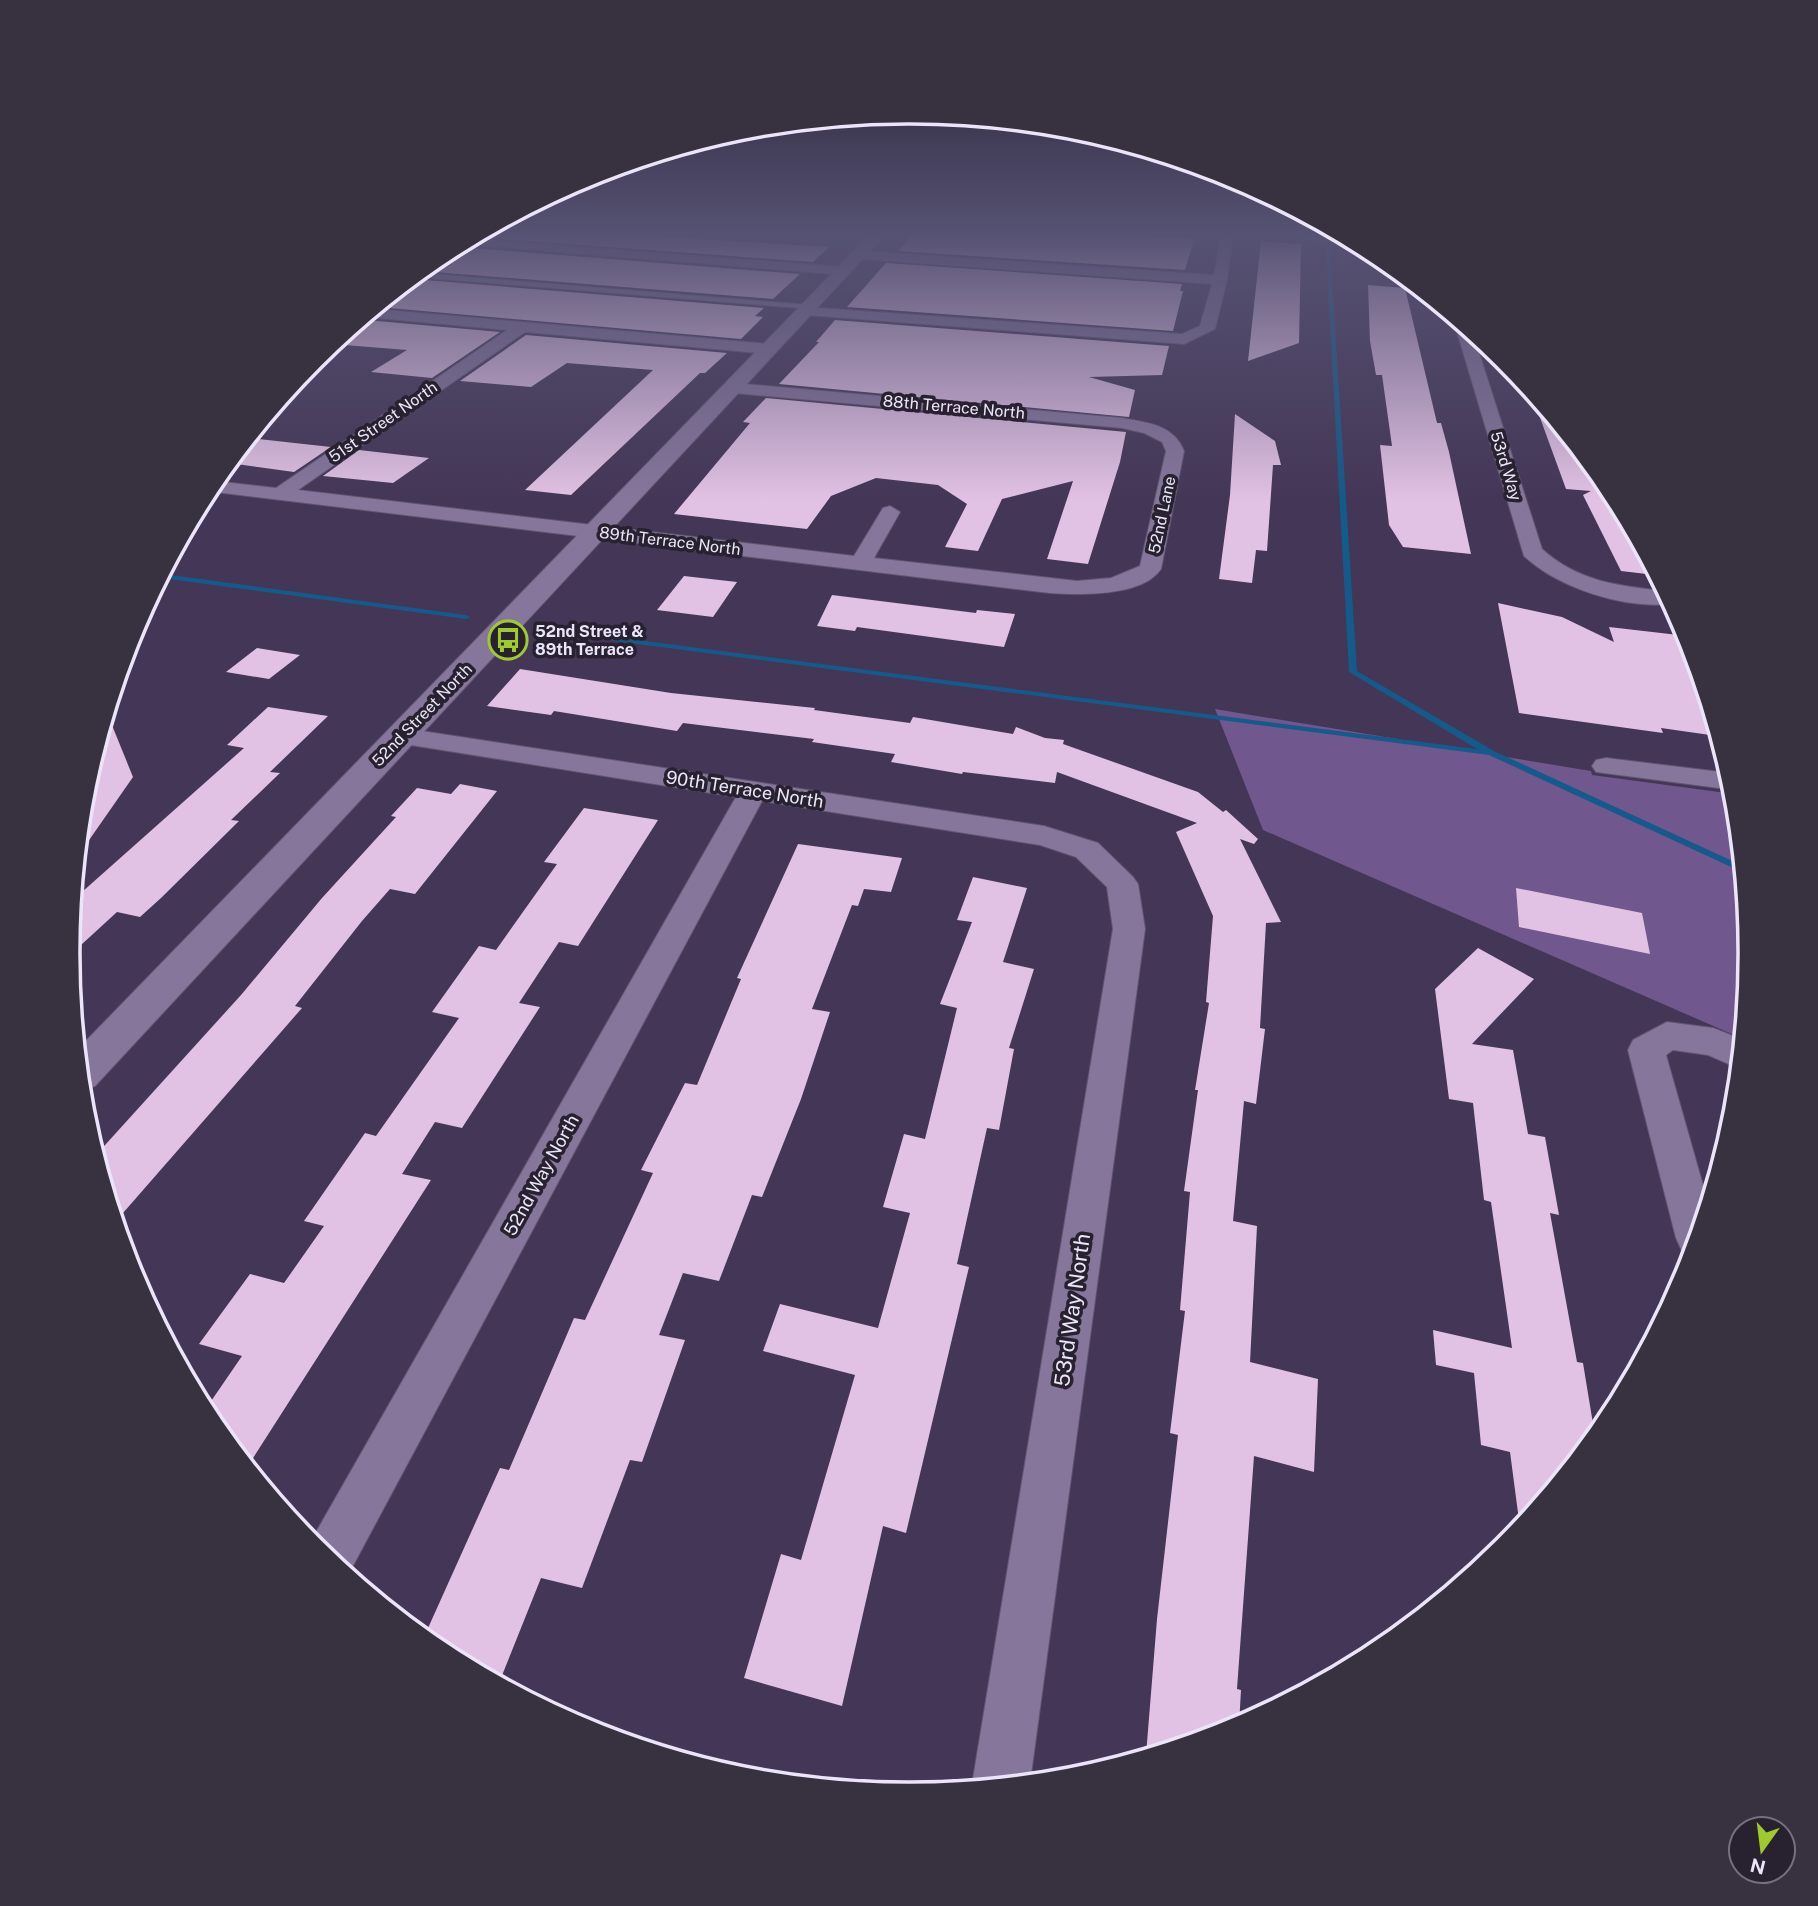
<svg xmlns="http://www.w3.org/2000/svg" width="1818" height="1906" viewBox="0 0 1818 1906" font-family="'Public Sans',sans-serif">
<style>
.green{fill:#70578e}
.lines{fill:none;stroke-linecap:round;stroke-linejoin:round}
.stream{fill:#145a8a;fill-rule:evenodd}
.building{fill:#e2c2e4}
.service-casing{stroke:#615570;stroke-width:2}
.minor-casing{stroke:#615570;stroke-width:2}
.tertiary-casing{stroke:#615570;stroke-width:2}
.service{fill:#86769b;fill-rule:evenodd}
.minor{fill:#86769b;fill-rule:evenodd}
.tertiary{fill:#86769b;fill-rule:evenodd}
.labels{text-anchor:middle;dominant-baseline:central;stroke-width:7;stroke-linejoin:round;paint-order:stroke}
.far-street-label{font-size:16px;fill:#ece4f8;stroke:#282130}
.far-poi-label{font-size:16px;font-weight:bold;fill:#ece4f8;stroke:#282130;text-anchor:start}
.street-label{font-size:18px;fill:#ece4f8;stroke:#282130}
.near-street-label{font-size:21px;fill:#ece4f8;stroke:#282130}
.rim{fill:none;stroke:#ece4f8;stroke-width:3.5}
</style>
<rect width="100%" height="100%" fill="#443656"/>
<!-- green -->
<path class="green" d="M1215,709L1591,771L1592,775L1734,794L1750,953L1741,1038L1263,830Z"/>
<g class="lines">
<!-- stream -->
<g class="stream">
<path d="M1325,234H1329L1357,671L1494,751L1741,865L1742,872L1489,755L545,632L541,630L545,628L1477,749L1349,672Z"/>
<path d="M163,574L466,615L470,617L466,619L161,578Z"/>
</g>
</g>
<!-- building -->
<g class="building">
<path d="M478,234H623L829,247L813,262L474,237Z"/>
<path d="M913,234H1102L1194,239L1185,270L898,251Z"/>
<path d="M1261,241L1301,244L1299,343L1248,361Z"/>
<path d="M458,245L460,247L800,274L773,299L422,271Z"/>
<path d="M886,263L1182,284L1180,291H1183L1173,331L847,307Z"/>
<path d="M412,279L764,308L755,316L763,317L741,339L378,307Z"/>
<path d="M1368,285L1405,288L1437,423H1441L1449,452L1471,554L1403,547L1389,525L1380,445L1392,446L1382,375H1376L1370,341Z"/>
<path d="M364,318L366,320L500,332L432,378L371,372L407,350L332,344Z"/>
<path d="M835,320L1169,346L1162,375L1089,377L1135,390L1129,417L779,384L819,342H816Z"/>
<path d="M526,335L727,353L705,373H700L571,495L525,490L653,370L567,363L531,387L460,381Z"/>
<path d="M766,398L1126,432L1120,462L1088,564L1047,559L1073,481L1002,499L978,551L945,547L967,504L938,485L876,478L831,496L807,529L674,514L750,423L743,422Z"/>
<path d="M1539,402L1608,486L1655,575L1621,571L1583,495L1591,491L1566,489L1535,404Z"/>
<path d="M1235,414L1275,441L1281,465H1273L1267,551L1256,550L1252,583L1219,579L1230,495Z"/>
<path d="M249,438L331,447L294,472L229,463Z"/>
<path d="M359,450L429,458L393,483L323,476Z"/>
<path d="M684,576L737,582L713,617L657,610Z"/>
<path d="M832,595L976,613L977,610L1015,614L1004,647L857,627L855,631L817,626Z"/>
<path d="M1498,603L1562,617L1614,642L1609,627L1687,636L1717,736L1661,728L1663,733L1519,713Z"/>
<path d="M257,648L300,655L269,679L226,672Z"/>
<path d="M520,669L671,693L815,708L814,710L910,723L913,717L1013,734L1016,727L1045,738L1064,740L1063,744L1198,792L1223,812L1226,810L1258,839L1254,844L1240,839L1281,922L1266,923L1260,1028L1265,1029L1256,1104L1244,1101L1233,1221L1257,1226L1250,1362L1318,1379L1314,1472L1254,1456L1237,1689L1241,1690L1239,1725L1146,1755L1157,1619L1178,1435L1170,1433L1185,1311L1180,1310L1190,1192L1184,1191L1198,1090H1195L1209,1003L1206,1002L1213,916L1176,832L1197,823L1057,772L1055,783L963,772L962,774L891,762L895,754L812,742L814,739L683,723L677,731L554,711L551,715L487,706Z"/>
<path d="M268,707L328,716L270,772L280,773L231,820L239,821L161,898L140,917L117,912L69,956L73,900L244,748L227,745Z"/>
<path d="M107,713L133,777L78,856L84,789Z"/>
<path d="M460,784L497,791L415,894L390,889L362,921L295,1006L302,1008L116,1221L96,1155L241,995L322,898L396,817L391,816L417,788L451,794Z"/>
<path d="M584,808L658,820L578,946L559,942L519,1003L540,1007L462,1128L435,1122L402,1174L431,1180L248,1466L205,1410L242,1356L199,1344L250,1274L284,1283L324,1226L304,1221L365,1133L376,1136L459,1018L432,1012L479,946L496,950L557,864L544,862Z"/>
<path d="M798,844L902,858L891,892L864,889L858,906L852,905L812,1009L830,1012L801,1099L762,1197L752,1195L719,1281L683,1273L659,1335L685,1340L642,1462L630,1460L582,1588L541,1578L499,1683L442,1652L424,1637L500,1468L509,1470L574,1318L585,1320L653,1173L641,1170L685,1083L697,1085L741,979L737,978Z"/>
<path d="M973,877L1027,888L1003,962L1034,969L1009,1048L1014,1049L999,1130L987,1128L957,1264L969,1267L906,1533L883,1526L842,1706L744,1678L781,1554L801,1560L855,1375L763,1351L780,1304L878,1328L910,1213L883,1207L904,1134L925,1139L957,1008L940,1004L972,922L957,920Z"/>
<path d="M1516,888L1642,913L1650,954L1519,927Z"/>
<path d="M1478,948L1534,979L1472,1044L1513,1050L1528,1134L1545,1137L1559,1215L1550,1213L1577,1362L1583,1363L1595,1436L1520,1528L1510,1452L1481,1445L1474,1373L1436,1365L1433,1330L1512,1348L1491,1202L1484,1200L1473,1103L1449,1099L1435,989Z"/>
</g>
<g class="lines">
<!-- service casing -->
<g class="service-casing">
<path id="service" d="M418,273L810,305L813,307L810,309L414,277Z"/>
</g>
<!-- minor casing -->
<g class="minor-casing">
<g id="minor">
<path d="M1221,234H1233L1227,280L1215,329L1184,344L806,315L799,311L806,307L1182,334L1200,326L1212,284L860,259L853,255L860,251L1214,275Z"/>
<path d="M471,239L845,267L852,271L845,275L460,244Z"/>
<path d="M375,309L770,344L778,349L770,354L525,332L298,490L854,556L883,508L890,506L900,512L874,558L1077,581L1111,578L1140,566L1166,451L1162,442L1144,433L1122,428L734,393L725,388L734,383L1122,418C1148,423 1173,424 1184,451L1161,569C1142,597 1080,595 1050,593L207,491L214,481L276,488L507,330L366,317Z"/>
<path d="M1458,322L1473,334L1542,549C1577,581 1618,586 1664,591L1671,604C1624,609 1558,588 1524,556L1455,325Z"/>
<path d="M402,728L1044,826L1098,843L1133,877L1138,884L1145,929L1030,1782L972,1785L1113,929L1107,887L1076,857L1040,845L762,801L348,1575L311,1541L736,797L392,742L388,736L392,730Z"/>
<path d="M1606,758L1729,773L1734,790L1596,772L1592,766L1596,760Z"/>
<path d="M1667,1022L1713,1028L1741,1039L1738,1068L1708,1055L1673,1050L1666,1055L1708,1203L1692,1255L1682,1251L1676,1238L1628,1050L1633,1040Z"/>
</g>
</g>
<!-- tertiary casing -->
<g class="tertiary-casing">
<g id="tertiary">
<path d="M870,234H886L95,1086L82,1090L78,1049Z"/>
<path d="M1262,234H1340L1354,242L1269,238Z"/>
</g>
</g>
<!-- service -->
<use href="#service" class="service"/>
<!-- minor -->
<use href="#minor" class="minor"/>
<!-- tertiary -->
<use href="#tertiary" class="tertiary"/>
</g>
<!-- sky -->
<linearGradient id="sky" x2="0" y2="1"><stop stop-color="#251e2f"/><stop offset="0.47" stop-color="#565273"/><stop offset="1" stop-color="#565273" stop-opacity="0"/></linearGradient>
<rect width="1818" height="501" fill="url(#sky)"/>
<!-- icons -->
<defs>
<g id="bus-ring" transform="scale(2.0125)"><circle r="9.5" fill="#282130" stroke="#9fca2d" stroke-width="1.5"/><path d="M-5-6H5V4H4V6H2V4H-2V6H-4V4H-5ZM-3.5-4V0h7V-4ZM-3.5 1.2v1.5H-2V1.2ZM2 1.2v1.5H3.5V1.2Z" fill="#9fca2d"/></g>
</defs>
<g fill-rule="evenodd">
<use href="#bus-ring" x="508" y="640"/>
</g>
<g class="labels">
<!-- far-street labels -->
<g class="far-street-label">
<text transform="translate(954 407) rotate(5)">88th Terrace North</text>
<text transform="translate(383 422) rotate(-35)">51st Street North</text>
<text transform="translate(1506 466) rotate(73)">53rd Way</text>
<text transform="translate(1162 515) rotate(-78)">52nd Lane</text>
<text transform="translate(670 541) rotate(7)">89th Terrace North</text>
<text transform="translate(422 715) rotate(-46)">52nd Street North</text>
</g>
<!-- far-poi labels -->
<g class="far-poi-label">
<text x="535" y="631">52nd Street &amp;<tspan x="535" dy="18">89th Terrace</tspan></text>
</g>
<!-- street labels -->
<g class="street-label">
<text transform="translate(745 789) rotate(9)">90th Terrace North</text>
<text transform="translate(541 1175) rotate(-61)">52nd Way North</text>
</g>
<!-- near-street labels -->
<g class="near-street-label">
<text transform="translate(1072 1310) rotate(-82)">53rd Way North</text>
</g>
</g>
<!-- crop -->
<path d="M0 0H1818V1906H0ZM908 124H910A828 828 0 0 1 1738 952V954A828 828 0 0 1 910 1782H908A828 828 0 0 1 80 954V952A828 828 0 0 1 908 124Z" fill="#383140" fill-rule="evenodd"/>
<path class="rim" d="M908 124H910A828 828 0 0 1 1738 952V954A828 828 0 0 1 910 1782H908A828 828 0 0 1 80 954V952A828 828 0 0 1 908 124Z"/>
<!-- north arrow -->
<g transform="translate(1762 1850) rotate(194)"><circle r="33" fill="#282130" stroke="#766f80" stroke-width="2"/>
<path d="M0-5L12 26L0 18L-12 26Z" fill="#9fca2d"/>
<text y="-10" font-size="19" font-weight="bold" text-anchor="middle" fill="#ece4f8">N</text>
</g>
</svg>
